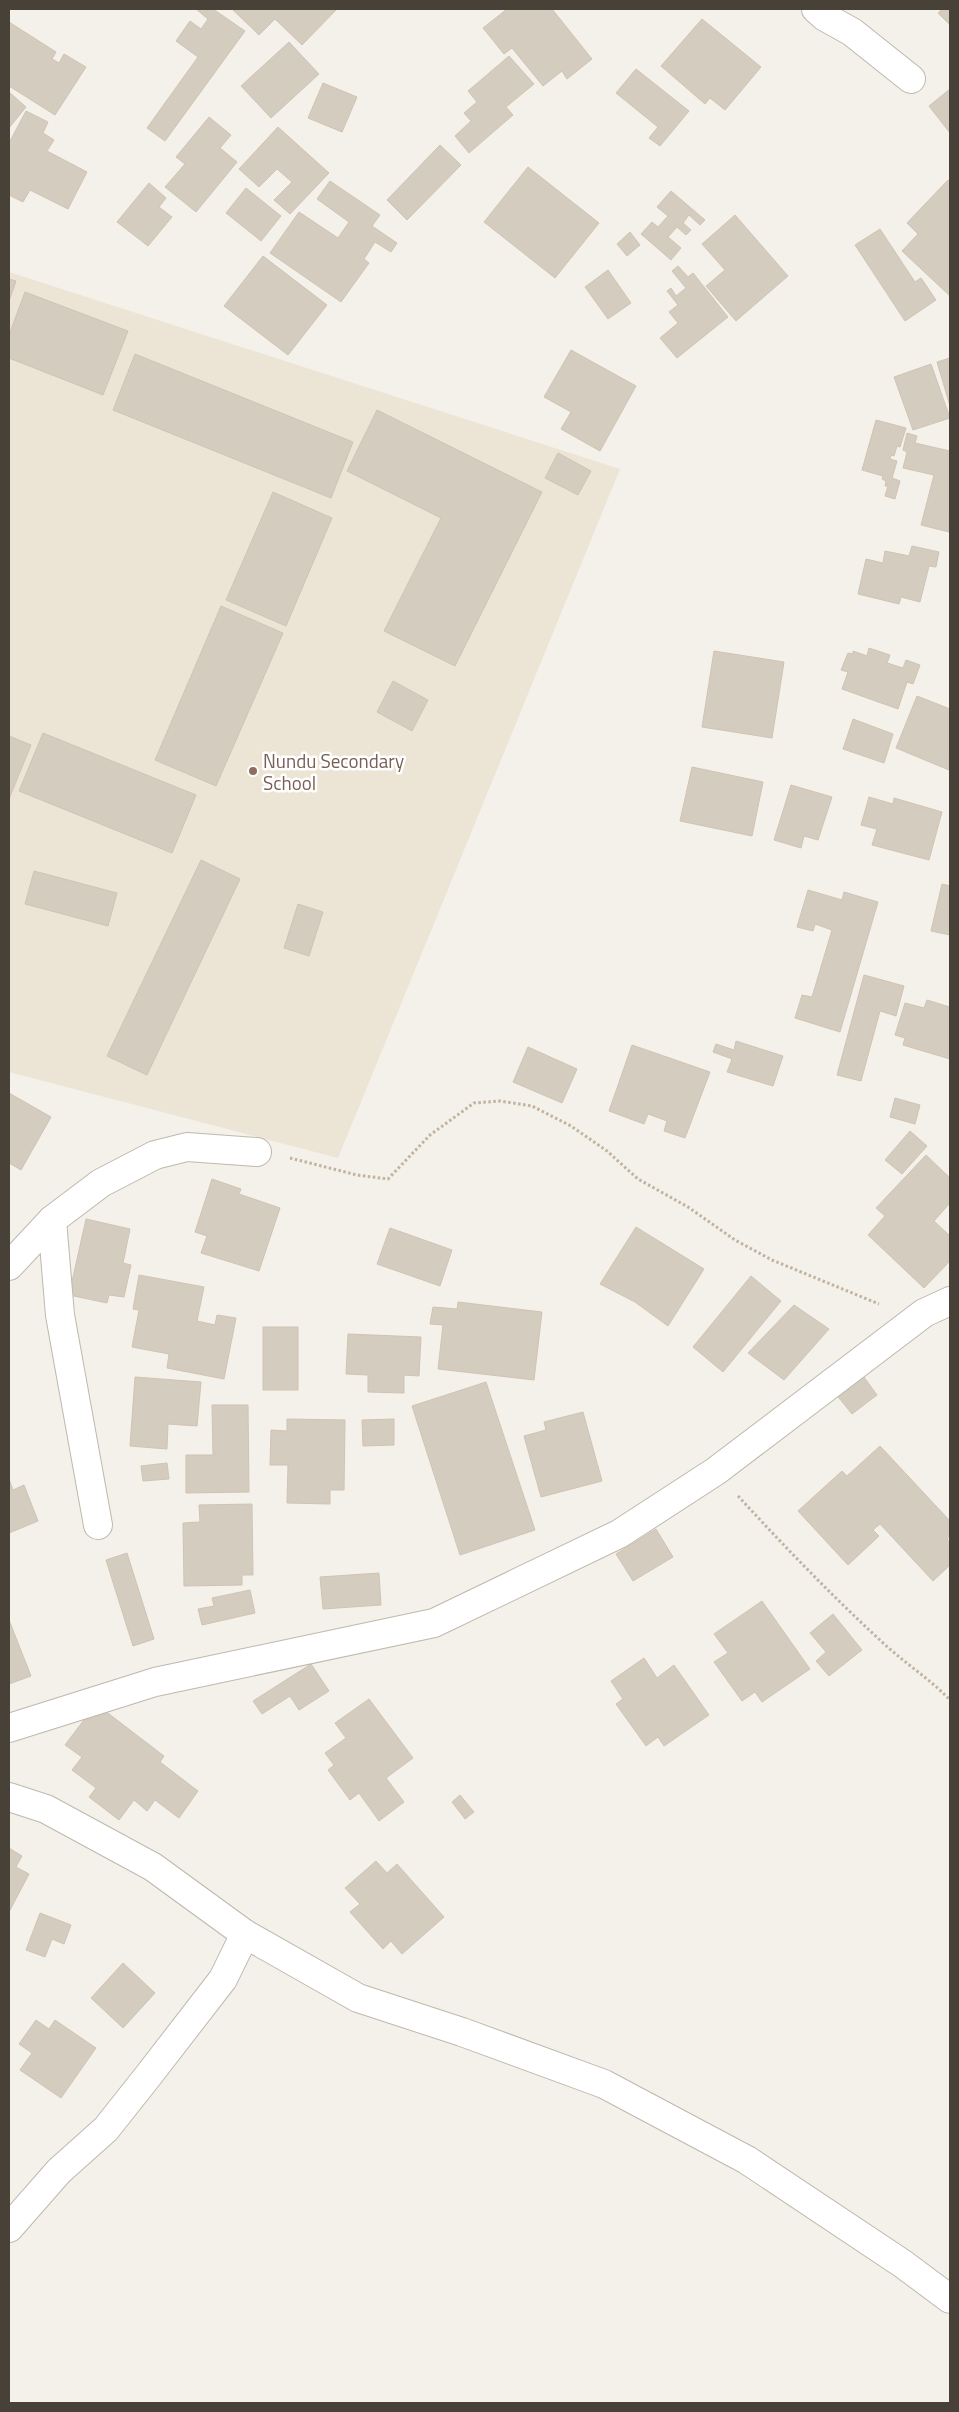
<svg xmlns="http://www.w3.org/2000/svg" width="959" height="2412" viewBox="0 0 959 2412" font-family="'Titillium Web',sans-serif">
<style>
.education{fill:#ece4d5}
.building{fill:#d5ccc0;stroke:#d0c3b3}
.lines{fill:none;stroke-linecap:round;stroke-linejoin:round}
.minor-casing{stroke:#bfb8ad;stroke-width:30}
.path{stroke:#c0b39f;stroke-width:3;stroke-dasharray:2.5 2.5;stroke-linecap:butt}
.minor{stroke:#fff;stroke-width:28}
.education-dot{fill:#8d6e63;stroke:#fff;stroke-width:2}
.labels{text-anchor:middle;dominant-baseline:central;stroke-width:5;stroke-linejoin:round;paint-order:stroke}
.education-label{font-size:19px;fill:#785e54;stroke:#fff;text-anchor:start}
</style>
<rect width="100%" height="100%" fill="#f4f0ea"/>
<!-- education -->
<path class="education" d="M9,272L620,469L338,1158L9,1072Z"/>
<!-- building -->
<g class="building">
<path d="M196,9H213L245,31L165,141L147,128L198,57L176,41L190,21L201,29L208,19Z"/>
<path d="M232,9H337L302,45L275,19L259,35Z"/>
<path d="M507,9H552L592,59L567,79L562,71L543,86L512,48L504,54L483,28Z"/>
<path d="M942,9H950V25L938,13Z"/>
<path d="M702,19L761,67L725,110L710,98L705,104L661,66Z"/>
<path d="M9,22L56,52L52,59L59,63L64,54L86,67L55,115L9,86Z"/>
<path d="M289,42L319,74L271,118L241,86Z"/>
<path d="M509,56L534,84L506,107L513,115L469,153L455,136L471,121L464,113L477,102L468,91Z"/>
<path d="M636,69L689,111L660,146L649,138L658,127L616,93Z"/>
<path d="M323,83L357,97L342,132L308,118Z"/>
<path d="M950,89V133L929,106Z"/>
<path d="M9,92L26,107L9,128Z"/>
<path d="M26,111L48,122L43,133L54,140L47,151L87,172L68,209L30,190L23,202L9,195V143Z"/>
<path d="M209,117L231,135L220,148L237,162L196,212L165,187L185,164L176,157Z"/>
<path d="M278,127L329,173L290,214L274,200L292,182L277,169L259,187L239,169Z"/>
<path d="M440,145L461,165L407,220L387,200Z"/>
<path d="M528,167L599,223L555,278L484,222Z"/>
<path d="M948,180L950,182V296L902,251L918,234L907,223Z"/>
<path d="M330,181L380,215L372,226L397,243L391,252L375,242L364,259L369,263L341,302L270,253L299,212L338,238L349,222L317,199Z"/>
<path d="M149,183L166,198L159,207L172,217L148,246L117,222Z"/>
<path d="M246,188L281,216L261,241L226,213Z"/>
<path d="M671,191L705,220L700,225L689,215L683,223L691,230L686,235L677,227L668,237L681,248L671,260L641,234L652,222L658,227L668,216L657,207Z"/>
<path d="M735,215L788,276L736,321L706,286L725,270L702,244Z"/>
<path d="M880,229L915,282L921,278L936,300L905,321L855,245Z"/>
<path d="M630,232L640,245L627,256L617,244Z"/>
<path d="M263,256L327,305L288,355L224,306Z"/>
<path d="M678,266L688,277L693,273L728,317L677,358L660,338L678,323L669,312L678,305L667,291L671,288L676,296L686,288L672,271Z"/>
<path d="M608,270L631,303L608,319L585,287Z"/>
<path d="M9,279L16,281L9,301Z"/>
<path d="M25,292L128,331L103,395L9,358V335Z"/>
<path d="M571,350L636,386L600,451L561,429L571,412L544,397Z"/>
<path d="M135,354L353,442L331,498L113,410Z"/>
<path d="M950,358V406L937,362Z"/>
<path d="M931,364L950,418L913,430L894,377Z"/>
<path d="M377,410L542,492L455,666L384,631L441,518L347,471Z"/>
<path d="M876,420L906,428L900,447L897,446L894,456L891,455L890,459L897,461L892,478L900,481L895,499L885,496L888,486H885L886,481L882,479L883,476L862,470Z"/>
<path d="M907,433L917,436L915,443L950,451L949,532L921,525L934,475L903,468L907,452L903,450Z"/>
<path d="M558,453L591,471L578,495L545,478Z"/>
<path d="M273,492L332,518L286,626L226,600Z"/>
<path d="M912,546L939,552L936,567L929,566L920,602L901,597L899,604L858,594L866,559L883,563L885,551L909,556Z"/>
<path d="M221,606L283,633L216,786L155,760Z"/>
<path d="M869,648L890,655L887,663L903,668L906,660L920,665L913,684L907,682L898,709L842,689L848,672L841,670L848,653L853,654V651L867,656Z"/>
<path d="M714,651L784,662L772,738L702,727Z"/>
<path d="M393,681L428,700L412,731L377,712Z"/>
<path d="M917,696L950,709L949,770L896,748Z"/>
<path d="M853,719L893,734L884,763L843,749Z"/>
<path d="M43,733L196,795L172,853L19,791Z"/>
<path d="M9,736L31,745L9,799Z"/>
<path d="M692,767L763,782L752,836L680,821Z"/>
<path d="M791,785L832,797L818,840L804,836L801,848L774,840Z"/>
<path d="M869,797L893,804L894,798L942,812L929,860L872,845L877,829L861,825Z"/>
<path d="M201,860L240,879L147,1075L107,1056Z"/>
<path d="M34,871L117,893L108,926L25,904Z"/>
<path d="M942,884L950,886V935L931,931Z"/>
<path d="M808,890L842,900L844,892L878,902L840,1032L795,1018L802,995L812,997L832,930L815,924L813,931L797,927Z"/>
<path d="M298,904L323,912L309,956L284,948Z"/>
<path d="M864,975L904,986L896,1016L880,1011L861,1081L837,1075Z"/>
<path d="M927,1000L950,1007V1059L903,1045L905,1038L895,1035L905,1003L924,1008Z"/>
<path d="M736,1041L783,1056L773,1086L727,1072L732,1059L713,1052L716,1044L734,1050Z"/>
<path d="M632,1045L710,1072L685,1138L664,1131L667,1121L648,1114L644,1124L609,1111Z"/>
<path d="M528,1047L577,1069L562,1103L513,1082Z"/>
<path d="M9,1093L51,1117L21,1170L9,1163Z"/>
<path d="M895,1098L920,1105L915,1124L890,1117Z"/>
<path d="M910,1131L927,1146L902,1174L885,1160Z"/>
<path d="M926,1155L950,1178V1203L934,1221L950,1236V1261L924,1288L868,1235L885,1216L876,1208Z"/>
<path d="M212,1179L241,1189L239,1194L280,1208L259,1271L201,1253L207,1236L195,1232Z"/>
<path d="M86,1219L130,1229L123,1263L131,1265L124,1297L109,1295L107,1303L69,1295Z"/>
<path d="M636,1227L704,1269L668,1326L635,1302L600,1284Z"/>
<path d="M390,1228L452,1250L440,1286L377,1264Z"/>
<path d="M139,1275L204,1287L197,1321L215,1325L217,1315L236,1318L224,1379L167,1368L169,1354L132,1347L139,1310L133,1309Z"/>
<path d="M751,1276L781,1301L723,1372L693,1347Z"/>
<path d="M458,1302L542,1312L534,1380L438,1369L443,1325L430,1324L433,1307L457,1309Z"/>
<path d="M794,1305L829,1329L784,1380L748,1353Z"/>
<rect x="263" y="1327" width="35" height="63"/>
<path d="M348,1334L421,1337L419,1376L404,1375V1393L368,1392V1375L346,1374Z"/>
<path d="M861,1373L877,1395L852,1414L835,1393Z"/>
<path d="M135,1377L201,1382L197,1426L168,1424L167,1449L130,1446Z"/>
<path d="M486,1382L535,1530L460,1555L412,1406Z"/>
<path d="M212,1405H248L249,1492L186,1493V1455H213Z"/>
<path d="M583,1412L602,1481L541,1497L524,1436L546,1430L544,1422Z"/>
<path d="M287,1419L345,1420L344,1490H330V1504L287,1503L288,1465H270L271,1430L287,1431Z"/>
<path d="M394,1419V1445L363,1446L362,1420Z"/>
<path d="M880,1446L950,1521V1535L947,1539L950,1543V1565L933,1581L880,1524L873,1530L879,1536L848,1565L798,1511L842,1471L847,1476Z"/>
<path d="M167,1463L169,1479L143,1481L141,1466Z"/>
<path d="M9,1479L13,1490L24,1485L38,1521L9,1533Z"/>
<path d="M252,1504L253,1575H242V1585L184,1586L183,1523L200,1522L199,1505Z"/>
<path d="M656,1529L673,1557L633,1581L616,1554Z"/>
<path d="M127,1553L154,1639L133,1646L106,1560Z"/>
<path d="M379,1573L381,1605L323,1609L320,1577Z"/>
<path d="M250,1590L255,1613L202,1625L198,1609L214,1606L212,1598Z"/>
<path d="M762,1601L810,1669L762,1702L755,1692L742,1701L714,1662L728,1653L714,1634Z"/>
<path d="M833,1614L862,1650L829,1676L816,1661L826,1652L810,1633Z"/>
<path d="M9,1620L31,1676L9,1684Z"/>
<path d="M644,1658L657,1678L674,1665L709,1715L664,1746L658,1737L646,1746L616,1704L623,1699L611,1681Z"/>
<path d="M311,1664L329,1691L299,1710L290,1696L262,1714L253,1701Z"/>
<path d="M369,1699L413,1758L386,1778L404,1802L379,1821L359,1793L350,1800L328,1770L334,1765L325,1753L346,1738L335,1723Z"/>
<path d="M96,1704L164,1756L160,1762L198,1791L179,1818L155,1800L147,1811L134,1800L119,1820L89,1797L96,1788L72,1770L82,1757L65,1745Z"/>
<path d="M460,1795L474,1812L465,1819L452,1802Z"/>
<path d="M9,1848L22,1856L16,1867L29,1874L9,1912Z"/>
<path d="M376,1861L387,1873L397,1864L444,1917L402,1954L391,1941L383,1949L350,1912L360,1904L345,1888Z"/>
<path d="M40,1913L71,1925L64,1944L52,1939L45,1957L26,1950Z"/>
<path d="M123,1963L155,1993L123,2028L91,1998Z"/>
<path d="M36,2020L49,2029L55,2020L96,2048L61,2098L20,2070L32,2053L19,2044Z"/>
</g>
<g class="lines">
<!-- minor casing -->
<g class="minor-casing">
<g id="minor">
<path d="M816,9L825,17L852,32L911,79"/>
<path d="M52,1220L60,1315L98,1525"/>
<path d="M9,1266L52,1220L101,1183L155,1155L187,1147L257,1152"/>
<path d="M9,1728L155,1682L434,1623L619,1534L716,1471L924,1313L950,1301"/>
<path d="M9,1797L46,1809L153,1867L245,1934L358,1998L462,2032L604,2084L747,2160L903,2264L950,2299"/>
<path d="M9,2228L59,2171L106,2129L148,2076L223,1979L245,1934"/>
</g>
</g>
<!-- path -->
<g class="path">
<path d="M290,1158L357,1175L388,1179L430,1135L474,1103L500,1101L532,1106L571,1126L607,1151L638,1179L688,1207L735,1240L772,1260L879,1304"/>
<path d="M738,1496C784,1546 831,1595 881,1641C903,1662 929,1678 950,1700"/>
</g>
<!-- minor -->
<use href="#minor" class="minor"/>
</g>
<!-- markers -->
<circle class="education-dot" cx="253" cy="771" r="5"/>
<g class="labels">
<!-- education labels -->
<g class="education-label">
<text x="263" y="760">Nundu Secondary<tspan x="263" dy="22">School</tspan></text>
</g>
</g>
<!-- border -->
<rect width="959" height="2412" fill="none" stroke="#484138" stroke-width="20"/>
</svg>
